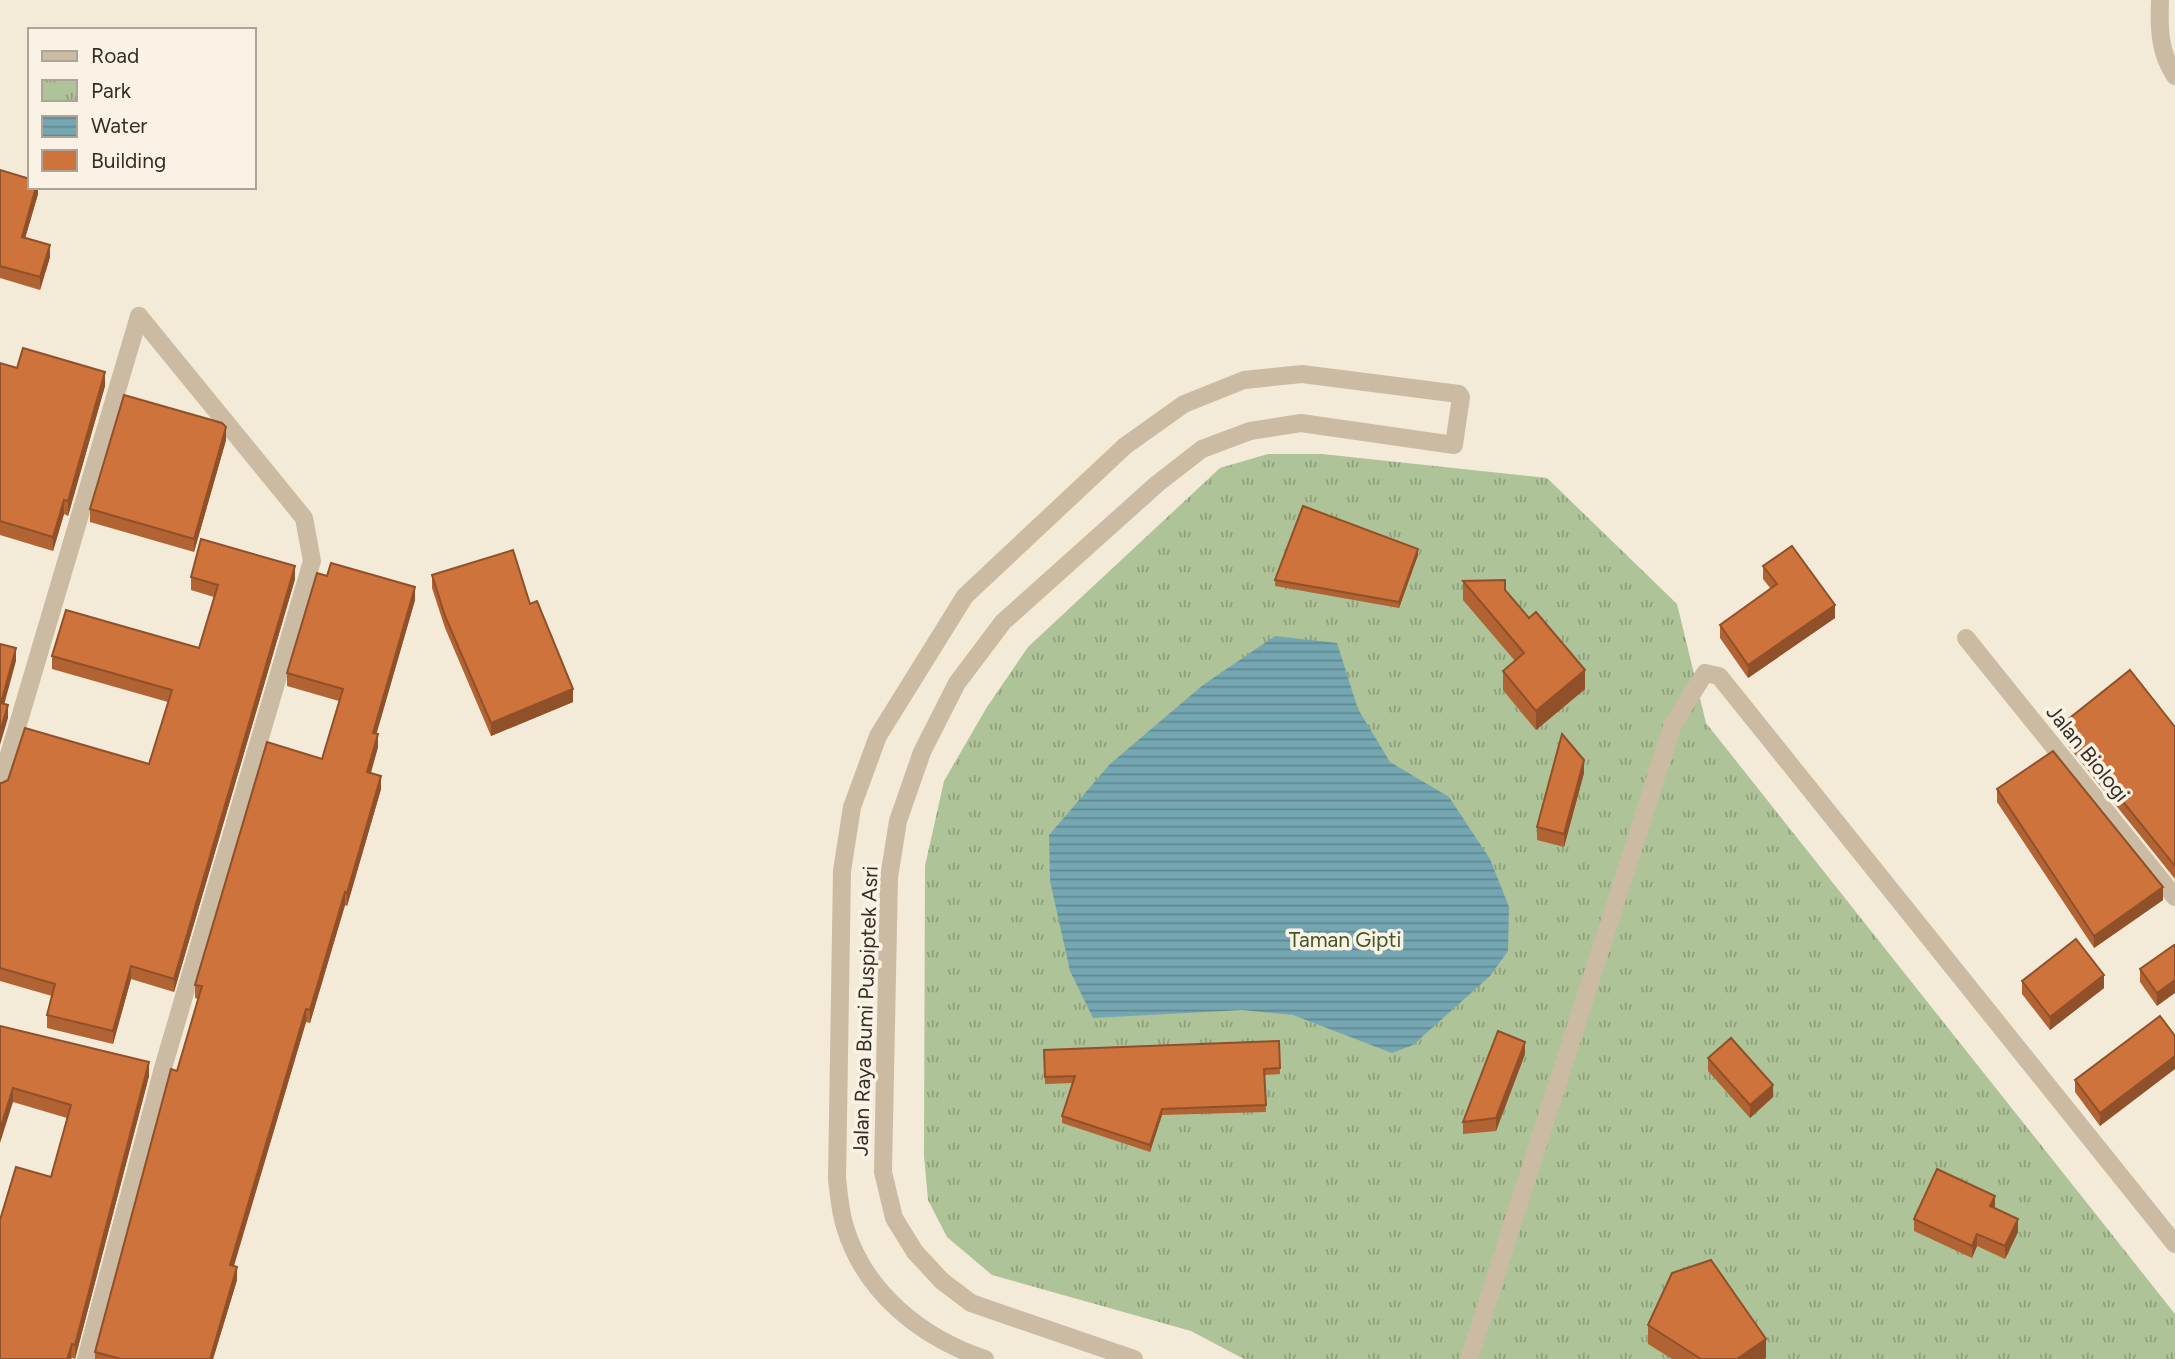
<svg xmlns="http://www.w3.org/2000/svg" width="2175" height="1359" viewBox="0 0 2175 1359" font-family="Figtree,sans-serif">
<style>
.park{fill:url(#park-tufts)}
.water{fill:url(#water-rules)}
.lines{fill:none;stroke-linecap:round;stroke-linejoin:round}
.minor{stroke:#cbbba3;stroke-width:18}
.wall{fill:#b16333}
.shaded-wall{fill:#905029}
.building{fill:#ce733b;stroke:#905029;stroke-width:2}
.labels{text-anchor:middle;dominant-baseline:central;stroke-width:7;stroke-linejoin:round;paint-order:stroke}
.street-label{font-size:21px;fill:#362d26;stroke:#faf3e5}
.park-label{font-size:21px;fill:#3f5628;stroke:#faf3e5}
</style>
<defs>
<pattern id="park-tufts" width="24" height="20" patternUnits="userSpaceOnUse" patternTransform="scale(1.75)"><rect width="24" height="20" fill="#aec397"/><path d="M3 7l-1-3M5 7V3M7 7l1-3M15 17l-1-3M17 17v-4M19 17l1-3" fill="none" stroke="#8e9f7b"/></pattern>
<pattern id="water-rules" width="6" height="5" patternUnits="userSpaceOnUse" patternTransform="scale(1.75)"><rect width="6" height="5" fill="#75a7b2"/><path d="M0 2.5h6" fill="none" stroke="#618891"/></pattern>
</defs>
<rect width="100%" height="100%" fill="#f3ead8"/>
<!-- park -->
<path class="park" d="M1268,454H1322L1547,478L1677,604L1706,723L2175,1314V1359H1244L1191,1331L992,1275L947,1237L928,1200L924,1156L925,866L944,781L987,707L1028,647L1220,468Z"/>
<!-- water -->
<path class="water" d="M1275,636L1337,643L1358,709L1390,762L1449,797L1490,859L1509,907L1508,951L1490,976L1413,1045L1392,1053L1293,1015L1242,1010L1093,1018L1070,971L1050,881L1049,835L1110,764L1203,685Z"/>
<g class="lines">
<!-- minor -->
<g class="minor">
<path d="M2160,0C2159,28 2159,52 2175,76"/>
<path d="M1966,638L2175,897"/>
<path d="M0,785L139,316"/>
<path d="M86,1359L163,1068L312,561L304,518L139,316"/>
<path d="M985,1359C922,1338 865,1293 845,1227C840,1212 839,1194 837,1179L842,871L852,807L878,736L965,596L1125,446L1184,404L1244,380L1302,374L1459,394L1461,397L1454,445L1301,423L1250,431L1202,449L1157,484L1003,622L957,683L922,752L898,821L889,877L883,1172L894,1218L915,1252L942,1281L971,1303L1134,1359"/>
<path d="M1469,1359L1673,724L1705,673L1719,676L2175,1244"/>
</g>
</g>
<!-- wall -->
<g class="wall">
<path d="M0,170L38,187V194L25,238L50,257L40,290L0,278Z"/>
<path d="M0,363L17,368L105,386L68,516L64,514L53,551L0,535Z"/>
<path d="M226,440L194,552L90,522V509Z"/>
<path d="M1418,555L1399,608L1275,586V580Z"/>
<path d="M1763,566L1835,618L1748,678L1720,638V625L1771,589L1763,579Z"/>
<path d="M432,575L530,604L573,702L491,736L445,628L432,588Z"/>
<path d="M191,577L295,579L174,992L131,979L113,1044L47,1028V1015L52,996L0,981V783L149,764L168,702L52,669V656L199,648L214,597L191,590Z"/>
<path d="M1463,581L1505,590L1585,689L1536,730L1503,690V671L1515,661L1463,600Z"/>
<path d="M415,600L376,734L378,747L371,773L381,789L347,906L345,905L310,1023L306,1022L234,1266L237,1280L213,1359H95V1352L198,999L195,998V985L322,759L339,701L287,686V673Z"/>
<path d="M2061,725L2175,727V879L2061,737Z"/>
<path d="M1584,773L1564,847L1537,840V827Z"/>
<path d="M1997,789L2163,900L2094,948L1997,802Z"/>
<path d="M2174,945L2157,1006L2140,982V969Z"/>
<path d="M2022,981L2104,988L2050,1030L2022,994Z"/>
<path d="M0,1026L149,1076L75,1359L72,1358L71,1359H0L67,1118L13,1102Z"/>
<path d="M2175,1036L2100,1126L2075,1092V1080Z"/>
<path d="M1279,1041L1280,1074L1265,1075L1266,1112L1162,1115L1150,1152L1062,1123V1116L1073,1083L1045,1084L1044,1050Z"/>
<path d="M1525,1054L1496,1131L1463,1134V1122Z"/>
<path d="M1708,1058L1773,1097L1750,1118L1708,1071Z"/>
<path d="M1995,1208L2018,1232L2005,1259L1977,1246L1972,1258L1914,1231V1219Z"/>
<path d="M1648,1325L1766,1358L1764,1359H1672L1648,1344Z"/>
</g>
<!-- shaded-wall -->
<g class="shaded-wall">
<path d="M36,187H38V194L22,249V237Z"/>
<path d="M50,245V257L40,290V277Z"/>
<path d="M105,372V386L68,516V501Z"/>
<path d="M226,427V440L194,552V539Z"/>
<path d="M64,500V514L53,551V537Z"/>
<path d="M1418,549V555L1399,608V602Z"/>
<path d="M295,566V579L174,992V979Z"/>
<path d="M415,587V600L373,746V733Z"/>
<path d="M1835,605V618L1748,678V665Z"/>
<path d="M16,648V661L1,716V703Z"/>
<path d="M1585,670V689L1536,730V711Z"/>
<path d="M573,689V702L491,736V723Z"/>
<path d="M8,705V718L0,745V732Z"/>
<path d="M378,734V747L367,785V772Z"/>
<path d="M1584,760V773L1564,847V834Z"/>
<path d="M381,776V789L347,906V893Z"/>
<path d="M2163,887V900L2094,948V936Z"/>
<path d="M345,892V905L310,1023V1010Z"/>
<path d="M131,966V979L113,1044V1031Z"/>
<path d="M2104,975V988L2050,1030V1017Z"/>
<path d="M2175,980V993L2157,1006V993Z"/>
<path d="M306,1009V1022L230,1278V1265Z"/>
<path d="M1525,1042V1054L1496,1131V1118Z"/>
<path d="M2175,1056V1069L2100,1126V1113Z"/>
<path d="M149,1062V1076L75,1359V1345Z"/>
<path d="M1773,1085V1097L1750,1118V1105Z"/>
<path d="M13,1088V1102L0,1143V1130Z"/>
<path d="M1162,1109V1115L1150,1152V1145Z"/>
<path d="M1995,1196V1208L1990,1206Z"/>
<path d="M2018,1219V1232L2005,1259V1246Z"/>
<path d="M1977,1234V1246L1972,1258V1246Z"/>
<path d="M237,1267V1280L213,1359H210Z"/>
<path d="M1766,1339V1358L1764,1359H1737Z"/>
<path d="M72,1344L71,1359H67Z"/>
</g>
<!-- building -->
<g class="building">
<path d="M0,170L30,179V187H36L22,237L50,245L40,277L0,266Z"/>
<path d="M23,348L105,372L68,501L64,500L53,537L0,521V363L17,368Z"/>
<path d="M124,395L222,423L226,427L194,539L90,509Z"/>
<path d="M1303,506L1418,549L1399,602L1275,580Z"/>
<path d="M201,539L295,566L174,979L131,966L113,1031L47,1015L55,984L0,968V783H2L8,780L25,728L149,764L172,690L52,656L66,610L199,648L218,585L191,577Z"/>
<path d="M1792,546L1835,605L1748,665L1720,625L1777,584L1763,566Z"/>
<path d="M513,550L530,604L537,601L573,689L491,723L445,616L432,575Z"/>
<path d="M331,563L415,587L373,733L378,734L367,772L381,776L347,893L345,892L310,1010L306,1009L230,1265L237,1267L210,1359H121L95,1352L171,1069L177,1071L202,986L195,985L267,742L322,759L343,689L287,673L317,573L327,576Z"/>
<path d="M1505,580V590L1529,618L1536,612L1585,670L1536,711L1503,671L1524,653L1463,581Z"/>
<path d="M0,644L16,648L1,703L8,705L0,732Z"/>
<path d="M2130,670L2175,727V866L2061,725Z"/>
<path d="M1562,734L1584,760L1564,834L1537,827Z"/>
<path d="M2053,751L2163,887L2094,936L1997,789Z"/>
<path d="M2076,939L2104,975L2050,1017L2022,981Z"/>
<path d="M2174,945L2175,946V980L2157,993L2140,969Z"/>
<path d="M2160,1016L2175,1036V1056L2100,1113L2075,1080Z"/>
<path d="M0,1026L149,1062L75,1345L72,1344L67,1359H0V1220L16,1167L51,1177L71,1105L13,1088L0,1130Z"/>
<path d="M1498,1031L1525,1042L1496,1118L1463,1122Z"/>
<path d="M1731,1038L1773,1085L1750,1105L1708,1058Z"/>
<path d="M1279,1041L1280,1068L1264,1069L1266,1105L1162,1109L1150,1145L1062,1116L1075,1076L1045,1077L1044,1050Z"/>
<path d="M1937,1169L1995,1196L1990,1206L2018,1219L2005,1246L1977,1234L1972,1246L1914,1219Z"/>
<path d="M1711,1260L1766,1339L1737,1359H1701L1648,1325L1672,1273Z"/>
</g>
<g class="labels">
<!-- street labels -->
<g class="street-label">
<text transform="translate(2088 753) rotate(51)">Jalan Biologi</text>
<text transform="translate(865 1011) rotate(-88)">Jalan Raya Bumi Puspiptek Asri</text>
</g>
<!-- park labels -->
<g class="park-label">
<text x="1345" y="939">Taman Gipti</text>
</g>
</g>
<!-- legend -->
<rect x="28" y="28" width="228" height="161" fill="#faf3e5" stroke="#aca499" stroke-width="2"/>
<rect x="42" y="51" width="35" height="10" fill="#cbbba3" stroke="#aca499" stroke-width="2"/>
<text x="91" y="63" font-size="21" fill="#362d26">Road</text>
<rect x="42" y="80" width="35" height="21" fill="url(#park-tufts)" stroke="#aca499" stroke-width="2"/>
<text x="91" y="98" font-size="21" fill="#362d26">Park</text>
<rect x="42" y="116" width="35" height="21" fill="url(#water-rules)" stroke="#aca499" stroke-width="2"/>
<text x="91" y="133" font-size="21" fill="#362d26">Water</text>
<rect x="42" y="150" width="35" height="21" fill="#ce733b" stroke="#aca499" stroke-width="2"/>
<text x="91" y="168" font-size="21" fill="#362d26">Building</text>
</svg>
